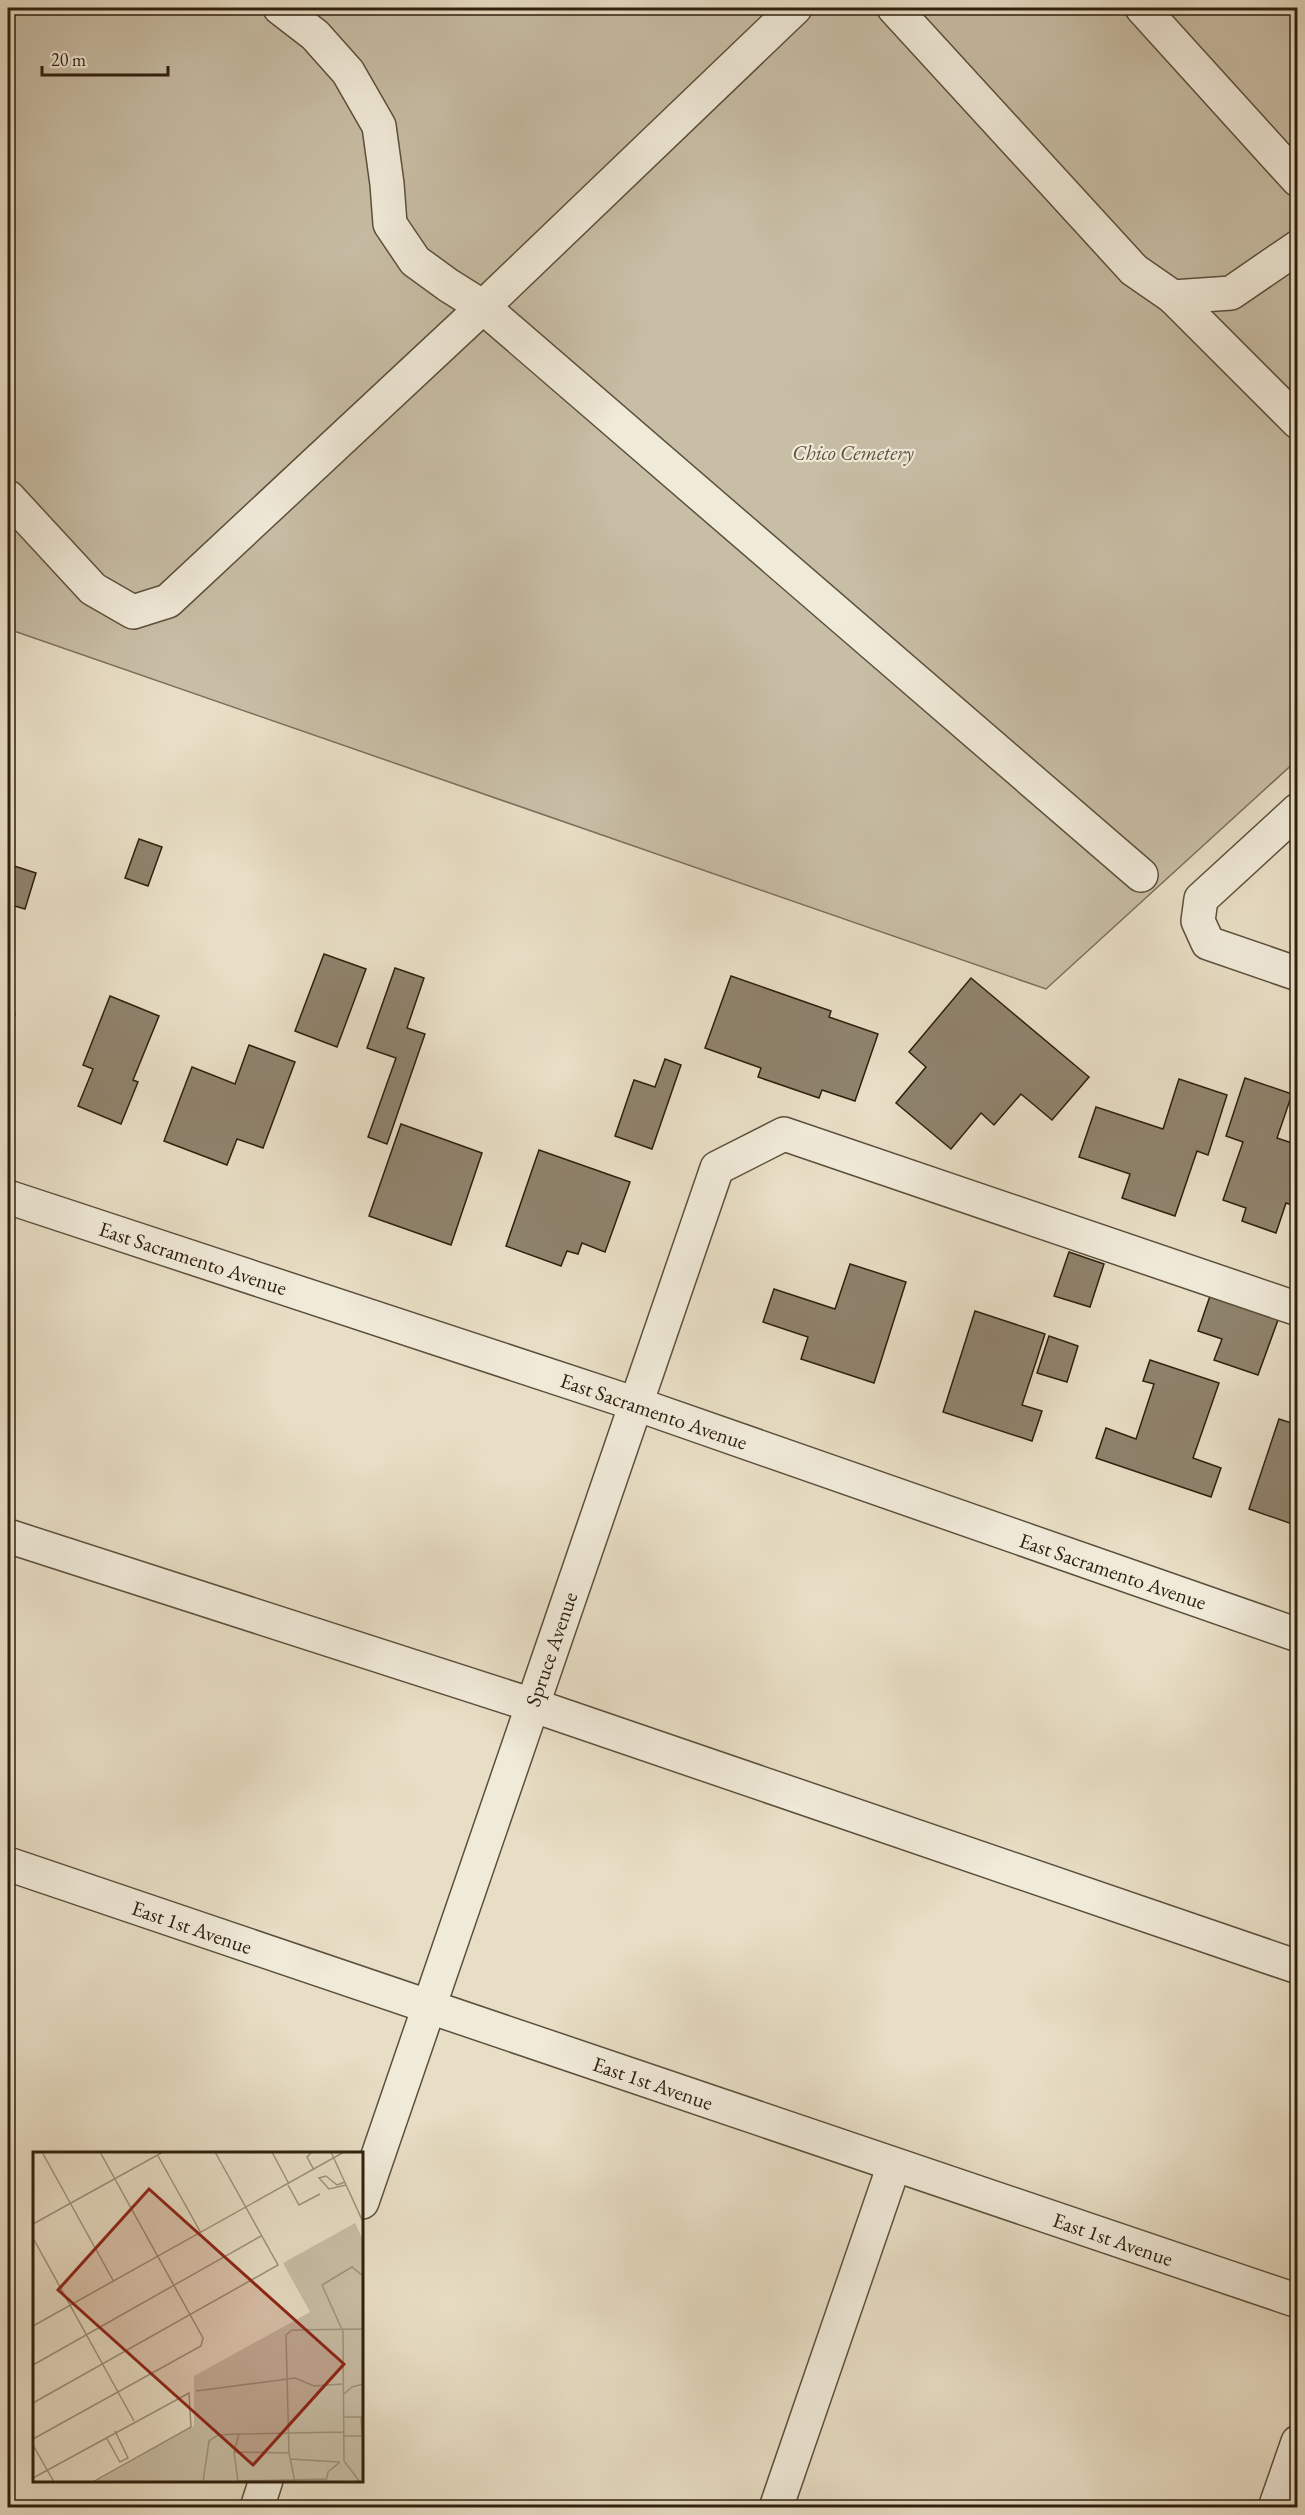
<svg xmlns="http://www.w3.org/2000/svg" width="1305" height="2515" viewBox="0 0 1305 2515" font-family="'EB Garamond',serif">
<style>
.green{fill:#c8bea6;stroke:#7b6f5a;stroke-width:1.5}
.building{fill:#8f836d;stroke:#2e200e;stroke-width:1.5}
.lines{fill:none;stroke-linecap:round;stroke-linejoin:round}
.minor-casing{stroke:#5c503c;stroke-width:36}
.minor{stroke:#f0ead9;stroke-width:33}
.labels{text-anchor:middle;dominant-baseline:central;stroke-width:4.5;stroke-linejoin:round;paint-order:stroke}
.park-label{font-size:21px;font-style:italic;fill:#5c4f3c;stroke:#f0ead9}
.street-label{font-size:21px;fill:#2e200e;stroke:#f0ead9}
.inset-road{fill:none;stroke:#9e927c;stroke-width:1.5}
.view{fill:#8f2418;fill-opacity:0.15;stroke:#8f2418;stroke-width:3}
.inset-edge{fill:none;stroke:#2e200e;stroke-width:3}
</style>
<rect width="100%" height="100%" fill="#e8dec5"/>
<filter id="stains"><feTurbulence type="fractalNoise" baseFrequency=".00333" numOctaves="4"/><feColorMatrix values="0 0 0 0 .2 0 0 0 0 .09 0 0 0 0 .02 0 0 0 .5 -.17"/></filter>
<radialGradient id="worn" r=".72"><stop offset=".6" stop-color="#630" stop-opacity="0"/><stop offset="1" stop-color="#630" stop-opacity=".3"/></radialGradient>
<!-- green -->
<path class="green" d="M8,8H1297V760L1046,989L8,629Z"/>
<!-- building -->
<g class="building">
<path d="M139,839L162,847L148,886L125,878Z"/>
<path d="M8,864L36,873L25,909L8,904Z"/>
<path d="M324,954L366,969L337,1047L295,1031Z"/>
<path d="M395,968L424,978L407,1028L425,1034L387,1144L368,1137L396,1058L367,1048Z"/>
<path d="M731,976L831,1011L829,1017L878,1034L855,1101L822,1090L819,1098L758,1077L761,1068L705,1048Z"/>
<path d="M971,978L1089,1077L1052,1120L1021,1094L994,1125L981,1113L951,1149L896,1103L926,1067L909,1052Z"/>
<path d="M110,996L159,1016L133,1080L138,1082L121,1124L78,1106L93,1069L83,1065Z"/>
<path d="M8,1011L15,1014L8,1036Z"/>
<path d="M249,1045L295,1062L263,1148L237,1139L227,1165L164,1141L192,1067L235,1084Z"/>
<path d="M665,1059L681,1065L652,1149L615,1136L634,1080L655,1087Z"/>
<path d="M1245,1078L1292,1094L1277,1138L1298,1145V1207L1286,1203L1276,1233L1242,1221L1246,1208L1223,1200L1243,1142L1226,1136Z"/>
<path d="M1179,1079L1227,1095L1208,1155L1197,1151L1175,1216L1122,1198L1130,1174L1079,1157L1096,1107L1163,1129Z"/>
<path d="M401,1124L482,1153L451,1245L369,1216Z"/>
<path d="M539,1150L630,1182L605,1252L582,1243L578,1254L567,1251L561,1266L506,1246Z"/>
<path d="M1069,1252L1104,1264L1090,1307L1054,1296Z"/>
<path d="M850,1264L906,1282L874,1383L801,1359L808,1337L763,1322L774,1289L835,1309Z"/>
<path d="M1210,1296L1278,1320L1258,1375L1214,1360L1222,1339L1198,1331Z"/>
<path d="M975,1311L1045,1334L1022,1405L1042,1411L1032,1441L943,1412Z"/>
<path d="M1049,1336L1078,1346L1067,1382L1037,1373Z"/>
<path d="M1150,1360L1219,1383L1193,1458L1221,1468L1211,1497L1096,1458L1106,1428L1136,1439L1154,1384L1143,1381Z"/>
<path d="M1279,1419L1298,1425V1526L1249,1509Z"/>
</g>
<g class="lines">
<!-- minor casing -->
<g class="minor-casing">
<g id="minor">
<path d="M280,8L315,35L348,72L379,126L387,184L390,224L415,261L448,285L483,307L1141,875"/>
<path d="M894,8L1134,270L1173,297L1231,293L1298,247"/>
<path d="M1142,8L1298,180"/>
<path d="M1173,297L1298,422"/>
<path d="M8,497L93,589L133,612L168,601L483,307L795,8"/>
<path d="M1298,810L1201,899L1198,921L1208,943L1298,974"/>
<path d="M8,1197L636,1404L1298,1635"/>
<path d="M8,1536L532,1705L1298,1967"/>
<path d="M8,1864L1298,2301"/>
<path d="M362,2202L717,1168L784,1134L1298,1309"/>
<path d="M257,2508L266,2480"/>
<path d="M776,2508L894,2165"/>
<path d="M1275,2508L1298,2442"/>
</g>
</g>
<!-- minor -->
<use href="#minor" class="minor"/>
</g>
<g class="labels">
<!-- park labels -->
<g class="park-label">
<text x="853" y="452">Chico Cemetery</text>
</g>
<!-- street labels -->
<g class="street-label">
<text transform="translate(193 1258) rotate(18)">East Sacramento Avenue</text>
<text transform="translate(654 1411) rotate(19)">East Sacramento Avenue</text>
<text transform="translate(1113 1571) rotate(19)">East Sacramento Avenue</text>
<text transform="translate(551 1649) rotate(-71)">Spruce Avenue</text>
<text transform="translate(192 1927) rotate(19)">East 1st Avenue</text>
<text transform="translate(653 2083) rotate(19)">East 1st Avenue</text>
<text transform="translate(1113 2239) rotate(19)">East 1st Avenue</text>
</g>
</g>
<!-- overview -->
<g transform="translate(33 2152)">
<rect width="330" height="330" fill="#e8dec5"/>
<path d="M322,71L330,88V330H63L161,274V224L277,160L250,111Z" fill="#c8bea6"/>
<path class="inset-road" d="M9,0L81,130M239,0L256,32M279,0L274,5L281,18M298,0L330,70M125,4L168,81M312,30L304,33L293,24L286,26L296,37L313,33M255,33L266,53L287,42M0,72L130,0M0,86L101,269M0,174L311,0M0,213L228,84M163,239L262,226L281,234L309,232M310,243L319,235L330,232M0,251L245,113L182,0M310,265H328L329,284M311,284H330M73,285L87,310L95,306L82,279M0,287L168,194L170,186L67,0M0,293L21,330M201,300L256,301M257,307L306,310M0,326L156,241L158,275L60,330M205,329L293,327M170,330L176,289L185,283L206,282M205,330L201,300L206,282L311,280M262,330L256,301L253,183L259,178L330,177M293,330L295,320L307,310M327,330L311,309L310,180L289,133L319,115L330,124"/>
<path class="view" d="M116,37L311,212L220,313L25,138Z"/>
<rect width="330" height="330" class="inset-edge"/>
</g>
<!-- margin -->
<rect width="1305" height="2515" fill="none" stroke="#e8dec5" stroke-width="30"/>
<rect x="9" y="9" width="1287" height="2497" fill="none" stroke="#2e200e" stroke-width="3"/>
<rect x="15" y="15" width="1275" height="2485" fill="none" stroke="#2e200e" stroke-width="1.5"/>
<!-- scale -->
<path d="M42 66v9h126v-9" fill="none" stroke="#2e200e" stroke-width="3"/>
<text x="51" y="66" font-size="18" fill="#2e200e" stroke="#f0ead9" stroke-width="4.5" paint-order="stroke">20 m</text>
<rect width="100%" height="100%" filter="url(#stains)"/>
<rect width="100%" height="100%" fill="url(#worn)"/>
</svg>
